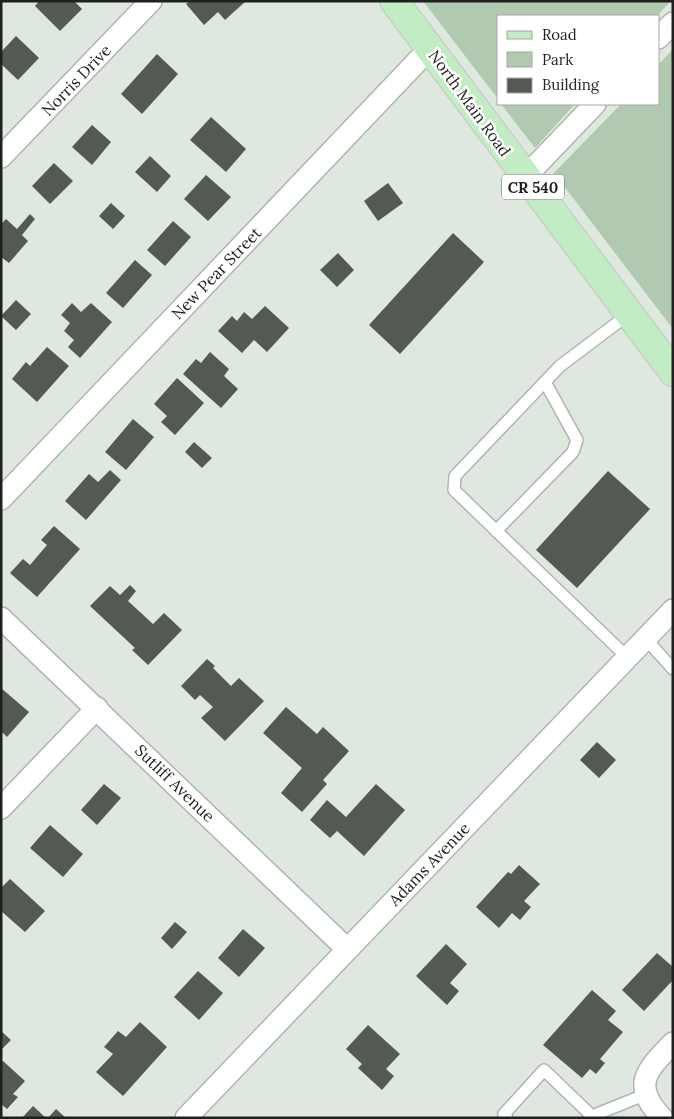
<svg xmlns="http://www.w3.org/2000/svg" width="674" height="1119" viewBox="0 0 674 1119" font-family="Lora,serif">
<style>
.green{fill:#b1c9b1}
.building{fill:#525a52}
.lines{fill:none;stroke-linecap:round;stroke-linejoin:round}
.service-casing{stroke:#aeb7ae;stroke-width:14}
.minor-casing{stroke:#aeb7ae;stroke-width:24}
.primary-casing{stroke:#c4c5c4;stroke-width:30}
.service{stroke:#fff;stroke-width:11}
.minor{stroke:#fff;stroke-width:21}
.primary{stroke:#c2ecc4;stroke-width:28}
.labels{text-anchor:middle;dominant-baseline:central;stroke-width:5;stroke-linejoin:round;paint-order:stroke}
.shield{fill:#fff;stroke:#626462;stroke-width:1}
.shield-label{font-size:15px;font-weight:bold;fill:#1e211e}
.street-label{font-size:16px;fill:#1e211e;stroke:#fff}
</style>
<rect width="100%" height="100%" fill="#dfe8df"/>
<!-- green -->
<g class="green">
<path d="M423,1H671L657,16H498V99Z"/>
<path d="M673,49V329L554,173L621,104H658V65Z"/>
<path d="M501,104H575L535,148Z"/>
</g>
<!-- building -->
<g class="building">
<path d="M39,1H74L82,9L60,31L35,6Z"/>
<path d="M190,1H246L225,20L218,12L204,25L186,4Z"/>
<path d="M16,36L39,58L18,80L1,64V52Z"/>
<path d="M157,54L178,74L142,114L121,94Z"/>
<path d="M211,117L246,149L226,172L190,140Z"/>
<path d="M92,125L111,142L92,165L72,147Z"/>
<path d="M150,156L171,176L157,192L135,172Z"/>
<path d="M54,163L73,181L50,204L32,186Z"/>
<path d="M206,175L231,197L208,221L184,199Z"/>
<path d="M388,183L403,203L378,221L364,201Z"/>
<path d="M111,203L125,216L113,229L99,216Z"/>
<path d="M30,214L35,219L22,235L28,241L9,263L1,257V224L6,219L17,229Z"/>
<path d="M173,221L191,237L165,266L147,250Z"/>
<path d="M453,233L484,262L400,354L369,325Z"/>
<path d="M338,253L354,270L337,287L320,270Z"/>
<path d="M135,260L152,275L123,308L106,293Z"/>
<path d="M16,300L31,314L16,330L1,316Z"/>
<path d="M72,303L81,312L91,303L112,322L80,358L68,347L74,340L64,331L70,323L61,315Z"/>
<path d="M265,306L289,328L267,352L254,340L242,353L218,331L232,316L237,321L244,312L252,319Z"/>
<path d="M47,347L69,366L37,402L12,379L26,362L30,366Z"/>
<path d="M210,352L229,369L224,376L238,389L221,408L183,374L196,359L201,363Z"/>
<path d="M177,378L204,403L175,435L161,422L167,416L154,404Z"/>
<path d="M133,419L154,437L126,470L105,452Z"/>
<path d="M194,442L212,458L202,468L185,452Z"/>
<path d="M110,470L121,480L86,520L65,501L89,474L98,482Z"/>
<path d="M608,471L650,509L577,588L536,550Z"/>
<path d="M54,526L80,549L37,597L10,573L23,559L30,565L47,545L41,540Z"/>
<path d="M130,585L136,591L128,601L153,624L164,613L182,630L148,665L132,650L135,648L90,606L110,586L120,595Z"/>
<path d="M207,659L215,666L213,668L231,686L239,678L264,701L225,741L201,718L213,707L200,695L195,700L181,686Z"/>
<path d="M1,688L29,712L7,737L1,731Z"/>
<path d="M286,707L317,734L323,727L349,751L323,780L327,784L302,812L281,793L302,768L263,733Z"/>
<path d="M597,742L616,760L599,778L580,760Z"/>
<path d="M104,784L121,798L97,825L81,810Z"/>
<path d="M376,784L405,810L364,856L337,831L330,838L310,820L327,800L346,817Z"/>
<path d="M50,825L83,854L63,877L30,848Z"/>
<path d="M519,865L540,884L524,901L531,907L520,920L512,913L499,928L476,907L508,872L511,874Z"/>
<path d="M10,879L45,911L25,932L1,911V888Z"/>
<path d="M175,922L187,932L172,949L161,938Z"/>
<path d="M243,929L265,948L239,977L218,958Z"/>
<path d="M446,944L467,964L450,983L459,991L447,1005L416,976Z"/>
<path d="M657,953L673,967V980L644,1011L622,990Z"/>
<path d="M198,971L223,993L199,1020L174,997Z"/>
<path d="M592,990L616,1011L608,1020L623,1032L600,1059L605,1063L596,1074L590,1069L582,1078L543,1045Z"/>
<path d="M140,1022L167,1047L123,1096L96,1072L113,1054L104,1047L118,1031L126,1037Z"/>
<path d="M368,1025L400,1054L386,1069L394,1076L382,1090L358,1068L362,1064L346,1049Z"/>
<path d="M1,1031L11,1040L1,1050Z"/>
<path d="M3,1061L25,1081L13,1094L18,1097L7,1109L1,1104V1063Z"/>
<path d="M33,1106L46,1118H22Z"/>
<path d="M56,1109L66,1118H48Z"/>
</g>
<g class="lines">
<!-- service casing -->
<g class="service-casing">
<g id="service">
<path d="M496,531L573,452L577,440L545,382"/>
<path d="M645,638L673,669"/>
<path d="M627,657L454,490L455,476L560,366L629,314"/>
<path d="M592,1116L644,1095"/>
<path d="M507,1118L504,1114L544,1070L594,1118"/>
</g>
</g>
<!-- minor casing -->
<g class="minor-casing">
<g id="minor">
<path d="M658,38L673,23"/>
<path d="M1,157L151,1"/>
<path d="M525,177L595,104"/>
<path d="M1,499L430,48"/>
<path d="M1,618L347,949"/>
<path d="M1,808L97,708"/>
<path d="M186,1118L673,610"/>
<path d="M662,1118C631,1085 646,1071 673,1043"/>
</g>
</g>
<!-- primary casing -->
<g class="primary-casing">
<path id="primary" d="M394,1L673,372"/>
</g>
<!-- service -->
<use href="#service" class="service"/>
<!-- minor -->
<use href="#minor" class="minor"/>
<!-- primary -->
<use href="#primary" class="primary"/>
</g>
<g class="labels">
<!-- shield labels -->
<rect class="shield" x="502" y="174.5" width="62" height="25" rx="4"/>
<g class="shield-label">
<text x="533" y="187">CR 540</text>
</g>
<!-- street labels -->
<g class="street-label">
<text transform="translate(76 80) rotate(-46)">Norris Drive</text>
<text transform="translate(470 103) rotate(54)">North Main Road</text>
<text transform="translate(216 273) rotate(-46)">New Pear Street</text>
<text transform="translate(175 783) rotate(44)">Sutliff Avenue</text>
<text transform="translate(429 864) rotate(-46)">Adams Avenue</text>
</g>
</g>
<!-- border -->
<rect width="674" height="1119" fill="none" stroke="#1e211e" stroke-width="5"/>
<!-- legend -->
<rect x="497" y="15" width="162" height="90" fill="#ffffff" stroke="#a5a6a5"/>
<rect x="507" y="31" width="25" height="8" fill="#c2ecc4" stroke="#a5a6a5"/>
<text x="542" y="40" font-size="15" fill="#1e211e">Road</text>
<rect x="507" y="52" width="25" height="15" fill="#b1c9b1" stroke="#a5a6a5"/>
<text x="542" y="65" font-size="15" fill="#1e211e">Park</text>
<rect x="507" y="78" width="25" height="15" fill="#525a52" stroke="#a5a6a5"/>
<text x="542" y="90" font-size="15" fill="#1e211e">Building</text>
</svg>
